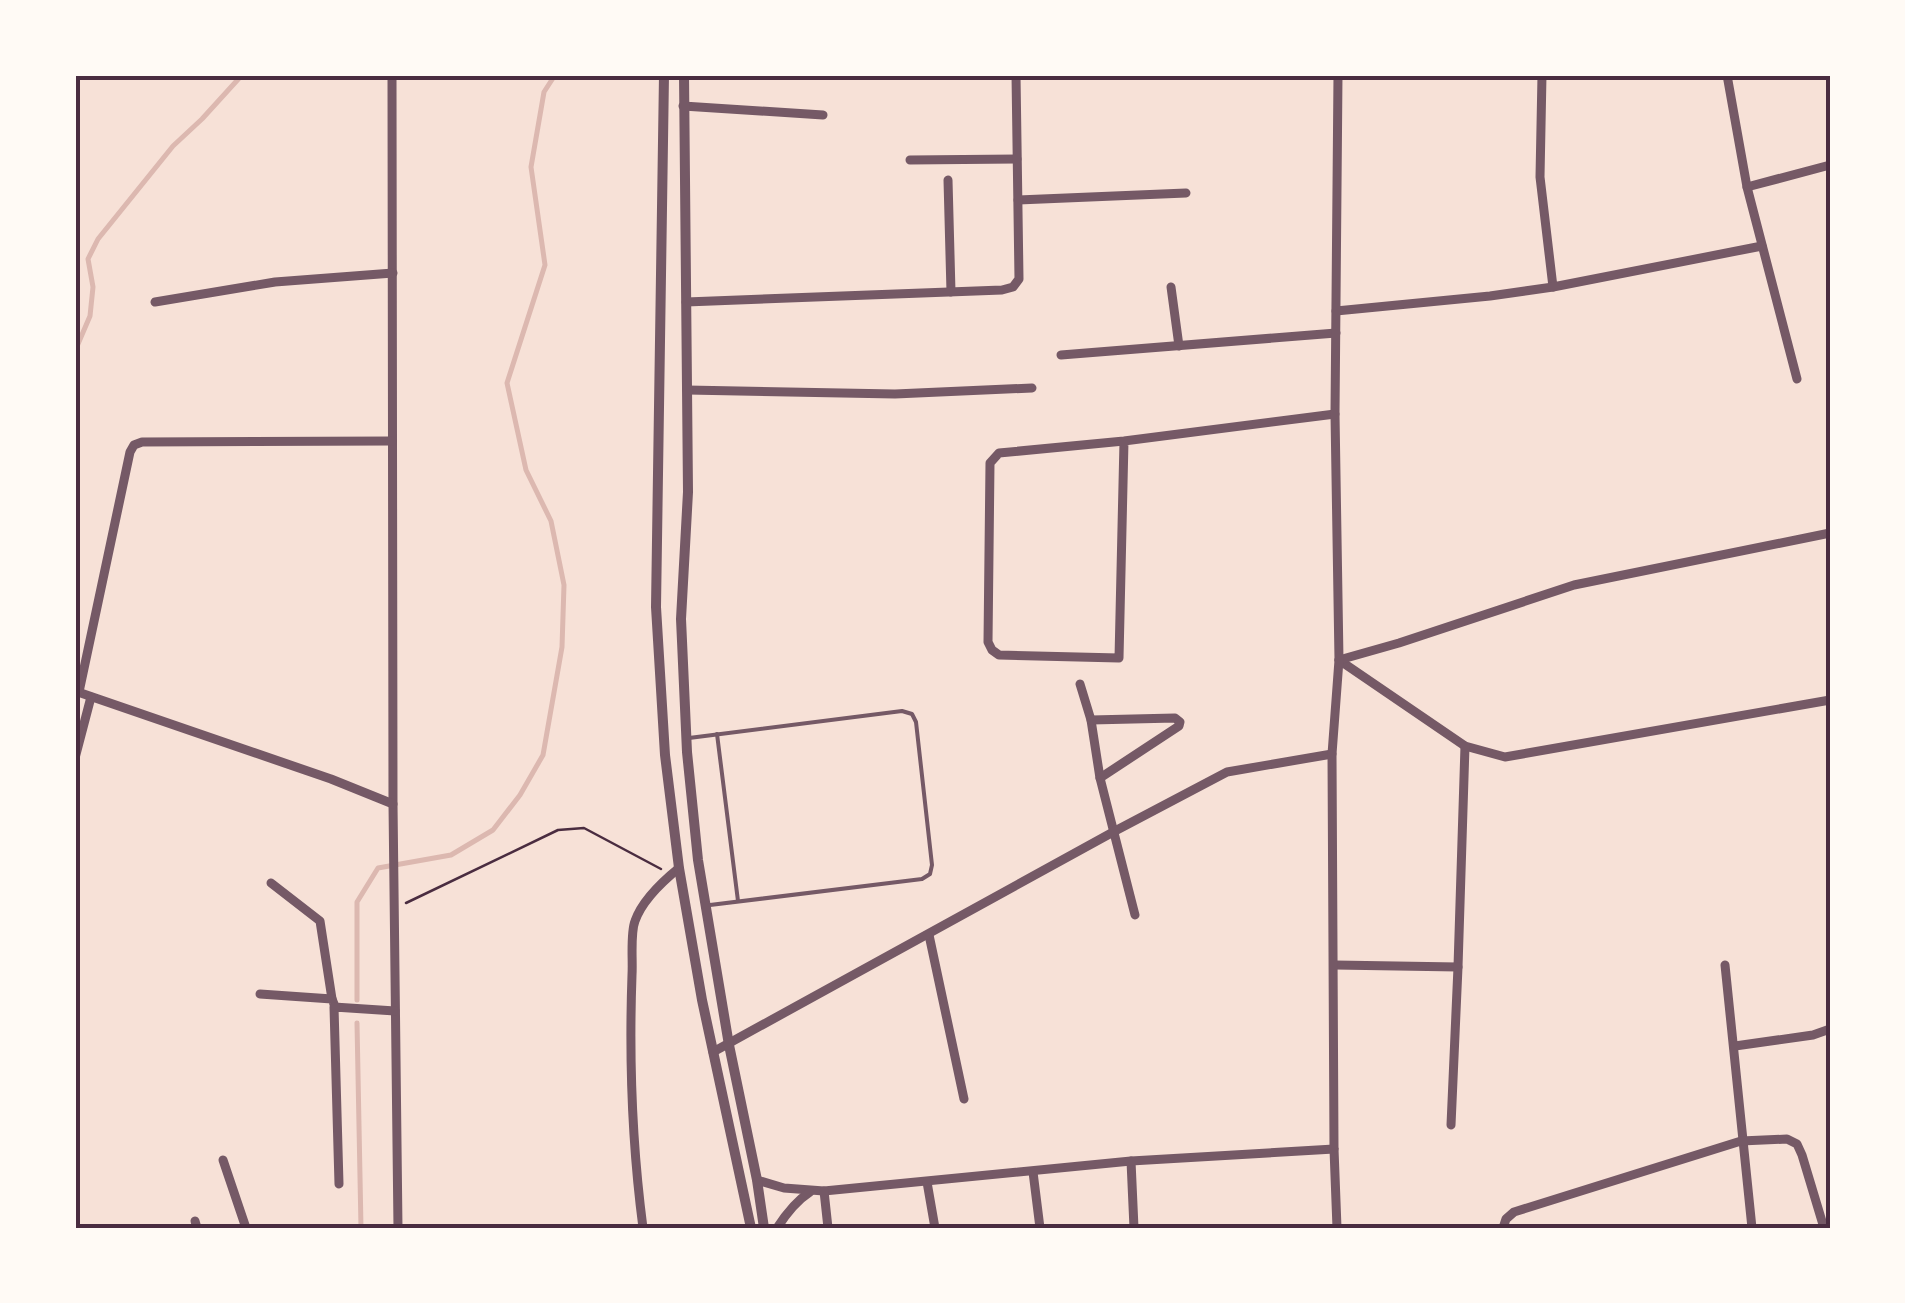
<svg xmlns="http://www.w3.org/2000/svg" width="1905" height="1303" viewBox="0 0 1905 1303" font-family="'Golos Text',sans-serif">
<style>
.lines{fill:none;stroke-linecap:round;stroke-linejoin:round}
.stream{stroke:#dcb8b0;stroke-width:5}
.path{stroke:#4a2c40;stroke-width:2.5}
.service{stroke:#755966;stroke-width:4}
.minor{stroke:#755966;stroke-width:9}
.tertiary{stroke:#755966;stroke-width:10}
.neatline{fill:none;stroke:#4a2c40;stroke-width:4}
</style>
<rect width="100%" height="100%" fill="#f7e1d7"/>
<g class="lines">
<!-- stream -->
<g class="stream">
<path d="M75,351L90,316L93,287L88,259L98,239L173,146L202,119L242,75"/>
<path d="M357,1000V902L378,868L451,855L493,830L520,795L543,755L562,647L564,585L551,521L526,470L507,383L545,265L531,167L544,92L555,75"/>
<path d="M357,1023L361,1228"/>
</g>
<!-- path -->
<path class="path" d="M406,903L558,830L584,828L661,869"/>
<!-- service -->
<g class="service">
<path d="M717,734L738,901"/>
<path d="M689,738L902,711L912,714L916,722L932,865L930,874L922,879L710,905"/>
</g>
<!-- minor -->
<g class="minor">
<path d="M392,75L393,804L398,1228"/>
<path d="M1542,75L1540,177L1553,287"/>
<path d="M1727,75L1747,187L1797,379"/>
<path d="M683,106L823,115"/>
<path d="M910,160L1017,159"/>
<path d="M948,180L951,292"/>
<path d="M1747,187L1830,165"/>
<path d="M1018,200L1186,193"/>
<path d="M1171,287L1179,346"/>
<path d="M155,302L275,282L393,273"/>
<path d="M686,302L1002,290L1013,287L1019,279L1016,75"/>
<path d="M1336,311L1490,296L1553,287L1762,246"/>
<path d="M1061,355L1336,333"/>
<path d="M687,390L895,394L1032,388"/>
<path d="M1124,441L1119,658L999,655L992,650L988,642L990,463L999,453L1124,441L1335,414"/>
<path d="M1339,660L1465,746L1505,757L1830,700"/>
<path d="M1339,660L1399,643L1574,585L1830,533"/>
<path d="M1080,684L1091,720L1100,778L1135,915"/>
<path d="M75,691L331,779L393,804"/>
<path d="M79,692L130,452L134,445L142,442L392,441"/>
<path d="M1091,720L1175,718L1180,722L1179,726L1100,778"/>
<path d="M75,758L91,697"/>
<path d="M271,883L320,921L332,999"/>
<path d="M929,935L964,1099"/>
<path d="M1335,965L1458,967L1465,746"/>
<path d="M1725,965L1752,1228"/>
<path d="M260,994L332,999L334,1004"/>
<path d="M1735,1046L1813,1035L1830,1029"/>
<path d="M713,1052L1115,831L1227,772L1332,754"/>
<path d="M1451,1125L1458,967"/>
<path d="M223,1160L246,1228"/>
<path d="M1131,1161L1134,1228"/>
<path d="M1033,1172L1040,1228"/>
<path d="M757,1180L784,1188L824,1191L1131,1161L1334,1149"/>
<path d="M927,1182L935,1228"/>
<path d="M339,1184L334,1007L395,1011"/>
<path d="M824,1191L828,1228"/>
<path d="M195,1221L197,1228"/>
<path d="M643,1228C632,1144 629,1059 632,975C633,960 630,934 635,921C642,901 663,881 679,868"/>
<path d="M777,1228C786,1214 796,1201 810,1192"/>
<path d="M1337,1228L1334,1149L1332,754L1339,660L1335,414L1338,75"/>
<path d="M1503,1228L1506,1219L1514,1212L1741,1141L1787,1139L1797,1144L1802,1155L1824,1228"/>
</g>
<!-- tertiary -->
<g class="tertiary">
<path d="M664,75L656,607L665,755L679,868L702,1000L751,1228"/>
<path d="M684,75L688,492L681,619L687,752L698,860L729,1045L757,1180L764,1228"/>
</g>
</g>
<!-- border -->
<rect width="1905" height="1303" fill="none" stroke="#fffaf5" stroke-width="155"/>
<rect x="78" y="78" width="1750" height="1148" class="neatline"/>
</svg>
